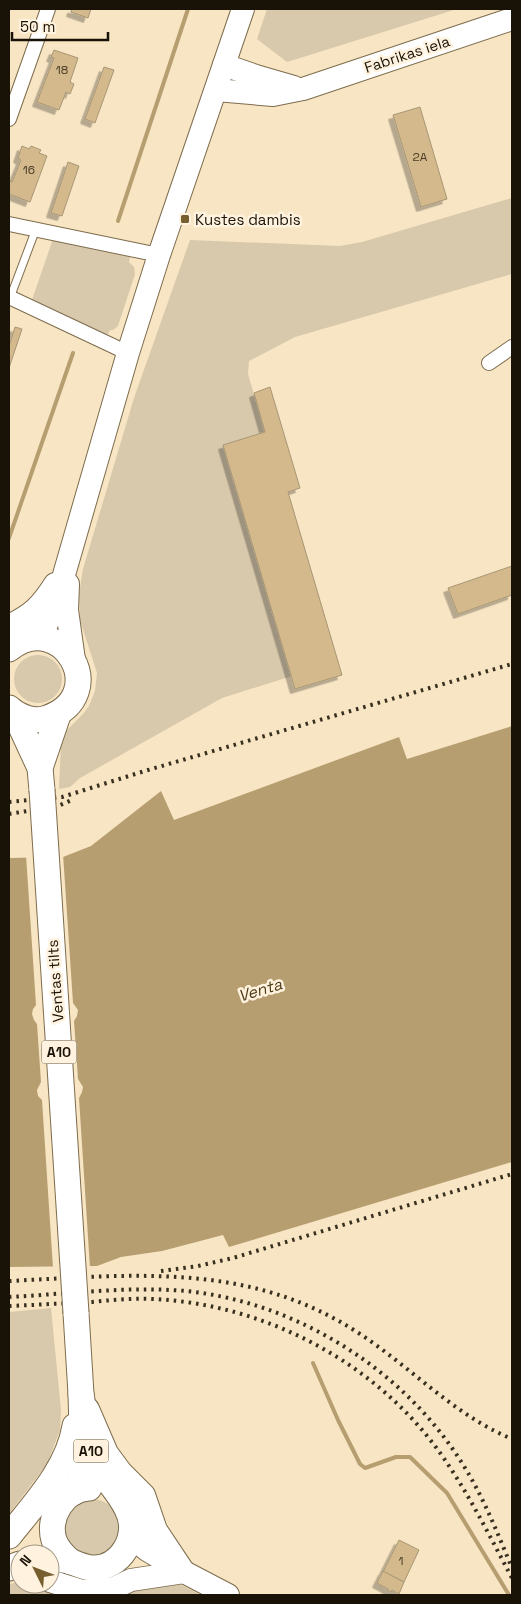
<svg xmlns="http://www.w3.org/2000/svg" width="521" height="1604" viewBox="0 0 521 1604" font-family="'Space Grotesk',sans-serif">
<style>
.green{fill:#d8c8ac}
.water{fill:#b79e71}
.pier{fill:#f8e5c3}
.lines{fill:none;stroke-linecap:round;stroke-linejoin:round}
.stream{stroke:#b79e71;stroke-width:4}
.building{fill:#d3b98b;stroke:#a89676;filter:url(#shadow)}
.lane-casing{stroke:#7d6c4d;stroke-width:9}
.street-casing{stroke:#7d6c4d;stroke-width:16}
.primary-casing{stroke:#7d6c4d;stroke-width:24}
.highway-casing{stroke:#7d6c4d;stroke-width:27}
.lane{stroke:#fff;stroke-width:7}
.street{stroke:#fff;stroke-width:14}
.primary{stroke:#fff;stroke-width:22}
.highway{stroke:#fff;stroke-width:25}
.rail{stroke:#382f20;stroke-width:4;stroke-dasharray:2.5 5;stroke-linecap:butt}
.highway-bridge-casing{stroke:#7d6c4d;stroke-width:27;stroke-linecap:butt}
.highway-bridge{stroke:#fff;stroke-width:25}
.poi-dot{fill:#765e2f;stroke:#fff3df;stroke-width:2}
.labels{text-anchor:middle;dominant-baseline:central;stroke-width:5;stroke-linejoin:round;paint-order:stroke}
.number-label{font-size:12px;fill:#483c27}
.shield{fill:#fff3df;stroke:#5e5647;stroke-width:1}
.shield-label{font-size:14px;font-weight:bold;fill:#191206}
.street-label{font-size:15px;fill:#191206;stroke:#fff3df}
.poi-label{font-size:15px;fill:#191206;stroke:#fff3df;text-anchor:start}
.water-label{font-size:16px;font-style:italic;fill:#4e3b17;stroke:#fff3df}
</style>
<defs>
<filter id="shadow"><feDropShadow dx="-4.5" dy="4.5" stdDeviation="0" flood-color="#0004"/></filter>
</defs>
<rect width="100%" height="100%" fill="#f8e5c3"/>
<!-- green -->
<g class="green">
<path d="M267,9H457L287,62L257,39Z"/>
<path d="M512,198V274L295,337L249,361L248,374L265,432L223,445L292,676L222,698L80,778L70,787L59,789L61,743L64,733L83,714L89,706L95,691L97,673L80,620L79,594L83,569L134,398L190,240L340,246L362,242Z"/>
<path d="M53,239L130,257L129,262L134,267L135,274L118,326L113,330H110L107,336L32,300Z"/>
<circle cx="38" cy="679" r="24"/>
<path d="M51,1308L61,1410L60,1430L47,1464L9,1514V1312Z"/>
<circle cx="92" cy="1527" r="28"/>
<path d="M20,1582V1584H179L202,1595H9V1584Z"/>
</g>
<!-- water -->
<path class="water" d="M512,726V1162L229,1247L223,1235L162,1251L121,1257L97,1266L9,1267V858L63,857L91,846L161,791L174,820L399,737L407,759Z"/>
<!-- pier -->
<path class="pier" d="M63,854L73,1003L78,1010L77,1016L74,1021L78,1079L83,1087L82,1092L79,1098L90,1268H53L42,1100L38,1096L37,1090L41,1082L37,1024L34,1020L32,1014L33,1009L36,1005L26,855Z"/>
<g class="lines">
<!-- stream -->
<g class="stream">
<path d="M118,221L188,9"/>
<path d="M9,538L73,353"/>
<path d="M313,1363L338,1420L360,1464L365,1468L396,1457H410L447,1493L509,1595"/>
</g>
</g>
<!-- building -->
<g class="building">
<path d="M72,9H91L88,18L71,12Z"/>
<path d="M54,50L78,58L70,82L74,84L70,94L66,92L59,110L37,102L54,58L51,57Z"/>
<path d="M104,67L114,70L95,123L85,119Z"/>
<path d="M420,107L447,199L421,207L393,115Z"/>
<path d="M22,146L29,149L31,146L41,150L39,153L47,156L30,202L9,194V183L10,181L12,182L21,160L18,158Z"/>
<path d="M68,162L79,166L62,216L51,213Z"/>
<path d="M15,327L22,329L9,368V346Z"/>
<path d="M270,387L300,488L288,492L342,675L295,689L223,445L265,432L254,393Z"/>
<path d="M512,566V595L458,614L448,588Z"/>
<path d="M399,1540L419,1550L404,1582L383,1572Z"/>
<path d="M383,1571L404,1582L399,1594L392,1590L391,1592L388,1590V1589L377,1583Z"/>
</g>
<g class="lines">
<!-- lane casing -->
<g class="lane-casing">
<path id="lane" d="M10,298L36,229"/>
</g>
<!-- street casing -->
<g class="street-casing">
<g id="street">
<path d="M9,119L48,9"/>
<path d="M9,224L159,255"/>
<path d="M9,297L128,353"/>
<path d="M489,363L512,347"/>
</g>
</g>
<!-- primary casing -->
<g class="primary-casing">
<g id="primary">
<path d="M224,65L256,76L294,87"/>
<path d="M216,90L273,95L303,89L512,19"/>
<path d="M68,584L67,610L74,660"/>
<path d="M9,626C33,614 40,607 55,584"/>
<path d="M29,638L46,626L57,599L128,353L159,255L243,9"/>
<path d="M88,1409L107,1453L121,1472L144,1495L156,1530L184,1572"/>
<path d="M132,1526L141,1545L147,1550L184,1572L228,1595"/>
<path d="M50,1581L82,1591L98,1590L114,1588L131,1580L184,1572"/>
</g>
</g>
<!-- highway casing -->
<g class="highway-casing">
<g id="highway">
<path d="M9,649C61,607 113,695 47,718C34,723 19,717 9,708"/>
<path d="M15,714L40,768L42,790"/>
<path d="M40,768L58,715"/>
<path d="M73,1493L81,1480L83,1467L81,1394L76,1313"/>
<path d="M9,1536C35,1503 68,1469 75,1426"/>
<path d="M50,1557C57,1559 65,1560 72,1562C79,1565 84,1567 91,1568C121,1570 141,1535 127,1509C119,1492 104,1478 95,1462C85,1442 85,1416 81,1394"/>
<path d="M71,1562C64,1556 57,1549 54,1540C47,1517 64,1489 89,1488"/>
<path d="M9,1568L20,1564"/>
</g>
</g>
<!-- lane -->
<use href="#lane" class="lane"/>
<!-- street -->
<use href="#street" class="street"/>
<!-- primary -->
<use href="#primary" class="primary"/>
<!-- highway -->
<use href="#highway" class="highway"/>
<!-- rail -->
<g class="rail">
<path d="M9,802L62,797L148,770L512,664"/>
<path d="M9,814L58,806L74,799"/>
<path d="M161,1271L198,1266L233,1258L512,1174"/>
<path d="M9,1281C134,1275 250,1261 360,1334C412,1368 454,1415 512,1439"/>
<path d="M9,1297C67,1294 128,1286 186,1291C296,1302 403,1369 462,1463C483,1496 497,1532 512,1568"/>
<path d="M9,1306C37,1305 64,1303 92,1302C112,1300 132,1298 153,1299C263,1304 372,1360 438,1450C467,1490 489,1535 512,1578"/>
</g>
<!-- highway-bridge casing -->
<g class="highway-bridge-casing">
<path id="highway-bridge" d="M42,790L76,1313"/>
</g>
<!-- highway-bridge -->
<use href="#highway-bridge" class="highway-bridge"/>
</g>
<!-- markers -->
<rect class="poi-dot" x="180" y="214" width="10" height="10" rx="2.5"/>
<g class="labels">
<!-- number labels -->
<g class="number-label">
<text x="62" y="70">18</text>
<text x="420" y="157">2A</text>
<text x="29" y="170">16</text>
<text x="401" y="1561">1</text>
</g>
<!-- shield labels -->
<g class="shield">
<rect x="41.5" y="1040.5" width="35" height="23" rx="4"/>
<rect x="73.5" y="1439.5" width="35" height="23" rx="4"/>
</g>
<g class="shield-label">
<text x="59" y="1052">A10</text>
<text x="91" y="1451">A10</text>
</g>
<!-- street labels -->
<g class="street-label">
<text transform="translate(407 54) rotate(-18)">Fabrikas iela</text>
<text transform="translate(55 981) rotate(-94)">Ventas tilts</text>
</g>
<!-- poi labels -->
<g class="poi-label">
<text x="195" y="219">Kustes dambis</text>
</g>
<!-- water labels -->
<g class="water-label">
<text transform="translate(260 990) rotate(-17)">Venta</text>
</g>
</g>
<!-- border -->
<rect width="521" height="1604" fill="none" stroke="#191206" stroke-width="20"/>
<!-- north arrow -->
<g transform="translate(35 1569) rotate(312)"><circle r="24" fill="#fff3df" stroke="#a39988"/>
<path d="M0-4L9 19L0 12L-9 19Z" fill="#765e2f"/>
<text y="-8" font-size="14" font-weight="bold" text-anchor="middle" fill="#191206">N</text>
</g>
<!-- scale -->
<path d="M12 32v8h96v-8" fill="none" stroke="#191206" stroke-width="2.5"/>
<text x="20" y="32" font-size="15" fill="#191206" stroke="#fff3df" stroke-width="4" paint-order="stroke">50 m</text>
</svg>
